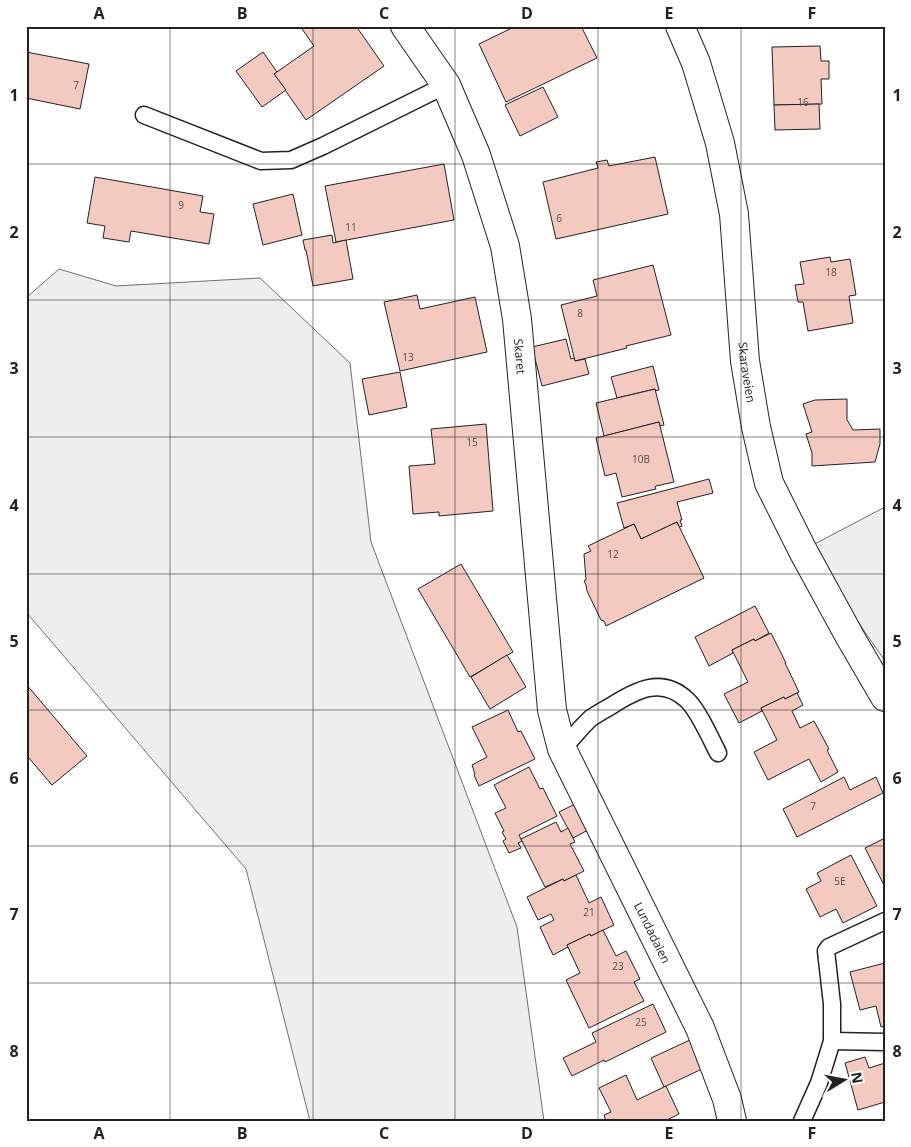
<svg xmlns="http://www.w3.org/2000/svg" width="911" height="1147" viewBox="0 0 911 1147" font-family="'Open Sans',sans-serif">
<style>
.green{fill:#eee;stroke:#6f6f6f}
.building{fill:#f3c9c0;stroke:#222}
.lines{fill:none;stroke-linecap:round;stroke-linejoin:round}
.lane-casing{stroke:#222;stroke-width:19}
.street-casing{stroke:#222;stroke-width:30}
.lane{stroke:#fff;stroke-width:16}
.street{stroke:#fff;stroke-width:28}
.grid{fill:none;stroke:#222;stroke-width:1;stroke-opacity:0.55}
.labels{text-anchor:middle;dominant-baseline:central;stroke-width:4;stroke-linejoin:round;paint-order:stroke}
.number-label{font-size:10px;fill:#564c4a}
.street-label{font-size:12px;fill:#222;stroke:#fff}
.neatline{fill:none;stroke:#222;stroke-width:2}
.grid-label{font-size:16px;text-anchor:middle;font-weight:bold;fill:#222}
</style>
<rect width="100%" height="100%" fill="#fff"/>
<!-- green -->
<g class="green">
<path d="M59,269L116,286L260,278L350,363L371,542L517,927L544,1121H310L246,869L26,612V298Z"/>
<path d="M885,507V661L807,548Z"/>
</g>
<!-- building -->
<g class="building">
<path d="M300,26H356L384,66L306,120L274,74L314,46Z"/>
<path d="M516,26H581L597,58L506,102L479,44Z"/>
<path d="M820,46L821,61H829V79H821L822,104L774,105L772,47Z"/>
<path d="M26,52L89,64L80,109L26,98Z"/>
<path d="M263,52L277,72L274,74L286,90L262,107L236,71Z"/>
<path d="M543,87L558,117L520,136L505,105Z"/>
<path d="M819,104L820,129L775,130L774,105Z"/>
<path d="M655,157L668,214L556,239L543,182L598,168L596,162L607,160L609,166Z"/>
<path d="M444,164L454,220L336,242L325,186Z"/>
<path d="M95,177L203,196L200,212L214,214L209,244L131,231L129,242L103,238L105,226L87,223Z"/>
<path d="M293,194L302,235L263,245L253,204Z"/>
<path d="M332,235L333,243L346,240L353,279L313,286L306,250H305L303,240Z"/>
<path d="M830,257L831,262L850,259L856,295L849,296L853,323L808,331L803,302H798L795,285L804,284L800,262Z"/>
<path d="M653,265L671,335L626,346L627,348L575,361L561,305L597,296L593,280Z"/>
<path d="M417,295L420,309L475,297L487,352L400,371L384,302Z"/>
<path d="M566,339L571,359L574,358L575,361L585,359L589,374L542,386L532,347Z"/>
<path d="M653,366L659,390L655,391V389L617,398L611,377Z"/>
<path d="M400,372L407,407L369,415L362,379Z"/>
<path d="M655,389L664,425L660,426L659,422L604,436L596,403Z"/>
<path d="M847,399V420L853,430L880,429V444L875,462L812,466V453L806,434L812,432L803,404L815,400Z"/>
<path d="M659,422L674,482L656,486L655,487L656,489L622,497L616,473L605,476L596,438Z"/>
<path d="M486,424L493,511L439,516V512L413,514L409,466L435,464L431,429Z"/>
<path d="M709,479L713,493L677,502L682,520H680L682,526L679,527L677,522L641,539L634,524L624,528L617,503Z"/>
<path d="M677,522L704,578L606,626L604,621L601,620L587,591L586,585L584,581L586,580L584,554L591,551L588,546L634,524L641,539Z"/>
<path d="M461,564L513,652L470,677L418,589Z"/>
<path d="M755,606L769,633L755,641L754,639L732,650L733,653L709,666L695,637Z"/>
<path d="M771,633L786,663H785L799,692L785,699L784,697L761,708L762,711L739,723L724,694L748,682L732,650L754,639L755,641Z"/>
<path d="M507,655L526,687L490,709L471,677Z"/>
<path d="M26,684L87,756L52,785L28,757L26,758Z"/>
<path d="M797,693L803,705L792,711L800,728L814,721L829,749L827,750L838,772L821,782L809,759L768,780L754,752L777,740L761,708L784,697L785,699Z"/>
<path d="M508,710L518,732L521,731L535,759L479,786L474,775L475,774L472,765L487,757L472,727Z"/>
<path d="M529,767L540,789L543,788L557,816L519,835L522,841L518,843L521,848L509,853L503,841L506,839L502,832L504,831L495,813L506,808L494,785Z"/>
<path d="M844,777L850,790L876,777L883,793L797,837L783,809Z"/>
<path d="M575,804L588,830L573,838L559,812Z"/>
<path d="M556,822L561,832L568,828L575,842L570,844L584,871L564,881L563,879L545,887L521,839Z"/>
<path d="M885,838V887L865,848Z"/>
<path d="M851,855L877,906L843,923L836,909L820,917L806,889L821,881L817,873Z"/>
<path d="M576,875L589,903L601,897L614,925L591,936L590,934L567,945L568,947L553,955L540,927L554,920L551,914L538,920L527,897L563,879L564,881Z"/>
<path d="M603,930L616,956L626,951L640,979L634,982L644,1001L589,1028L566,980L580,973L567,945L590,934L591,936Z"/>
<path d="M885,963V1026L881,1027L876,1006L860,1010L850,972Z"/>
<path d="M653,1004L666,1032L605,1062L604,1060L572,1076L563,1058L596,1042L592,1033Z"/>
<path d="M690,1040L704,1068L664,1087L651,1058Z"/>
<path d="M865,1057L869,1068L885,1063V1102L858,1110L845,1063Z"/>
<path d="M626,1075L637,1100L666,1086L679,1114L665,1121H606L604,1115L611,1112L599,1088Z"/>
</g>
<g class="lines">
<!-- lane casing -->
<g class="lane-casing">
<g id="lane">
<path d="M144,115L261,161L291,160L323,146L446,85"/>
<path d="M562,749C572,739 581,727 591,718C597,714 604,710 611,706C636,690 662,676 687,700C698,710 711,739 718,753"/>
<path d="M832,1041L885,1042"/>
<path d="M802,1121L819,1083L832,1041V1004L826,951L829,947L885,921"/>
</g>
</g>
<!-- street casing -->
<g class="street-casing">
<g id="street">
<path id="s1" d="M405,26L446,85L476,155L505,246L517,319L552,710L562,749L700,1028L727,1099L732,1121"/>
<path id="s2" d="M680,26L696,63L720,143L734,214L745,361L756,427L769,483L803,551L850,637L885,697"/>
</g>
</g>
<!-- lane -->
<use href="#lane" class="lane"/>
<!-- street -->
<use href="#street" class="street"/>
</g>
<!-- grid -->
<path class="grid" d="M170,26V1121M313,26V1121M455,26V1121M598,26V1121M741,26V1121M26,164H885M26,300H885M26,437H885M26,574H885M26,710H885M26,846H885M26,983H885"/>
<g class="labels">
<!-- number labels -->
<g class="number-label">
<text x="76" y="85">7</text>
<text x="803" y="102">16</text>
<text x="181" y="205">9</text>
<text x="559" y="218">6</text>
<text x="351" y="227">11</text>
<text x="831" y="272">18</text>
<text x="580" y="313">8</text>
<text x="408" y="357">13</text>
<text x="472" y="442">15</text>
<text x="641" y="459">10B</text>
<text x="613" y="554">12</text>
<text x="813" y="806">7</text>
<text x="840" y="881">5E</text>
<text x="589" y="912">21</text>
<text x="618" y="966">23</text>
<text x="641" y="1022">25</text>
</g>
<!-- street labels -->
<g class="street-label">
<text stroke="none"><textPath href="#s1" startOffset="355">Skaret</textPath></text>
<text stroke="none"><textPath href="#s2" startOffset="355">Skaraveien</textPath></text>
<text stroke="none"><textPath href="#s1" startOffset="955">Lundadalen</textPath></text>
</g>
</g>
<!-- border -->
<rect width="911" height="1147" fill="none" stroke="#ffffff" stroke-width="55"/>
<!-- north arrow -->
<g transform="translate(844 1080) rotate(80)" stroke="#ffffff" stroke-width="4" paint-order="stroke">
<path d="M0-4L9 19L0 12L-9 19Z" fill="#222222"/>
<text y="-8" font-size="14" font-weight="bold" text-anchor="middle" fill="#222222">N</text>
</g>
<rect x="28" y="28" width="856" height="1092" class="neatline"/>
<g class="grid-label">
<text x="99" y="19">A</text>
<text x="242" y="19">B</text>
<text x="384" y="19">C</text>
<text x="527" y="19">D</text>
<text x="669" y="19">E</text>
<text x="812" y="19">F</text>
<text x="14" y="101">1</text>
<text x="897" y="101">1</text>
<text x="14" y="238">2</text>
<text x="897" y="238">2</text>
<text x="14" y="374">3</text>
<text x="897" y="374">3</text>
<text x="14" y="511">4</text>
<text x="897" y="511">4</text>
<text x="14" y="647">5</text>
<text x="897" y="647">5</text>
<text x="14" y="784">6</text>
<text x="897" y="784">6</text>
<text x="14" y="920">7</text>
<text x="897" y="920">7</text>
<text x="14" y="1057">8</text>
<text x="897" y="1057">8</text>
<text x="99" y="1139">A</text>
<text x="242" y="1139">B</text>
<text x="384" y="1139">C</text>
<text x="527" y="1139">D</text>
<text x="669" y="1139">E</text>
<text x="812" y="1139">F</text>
</g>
</svg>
